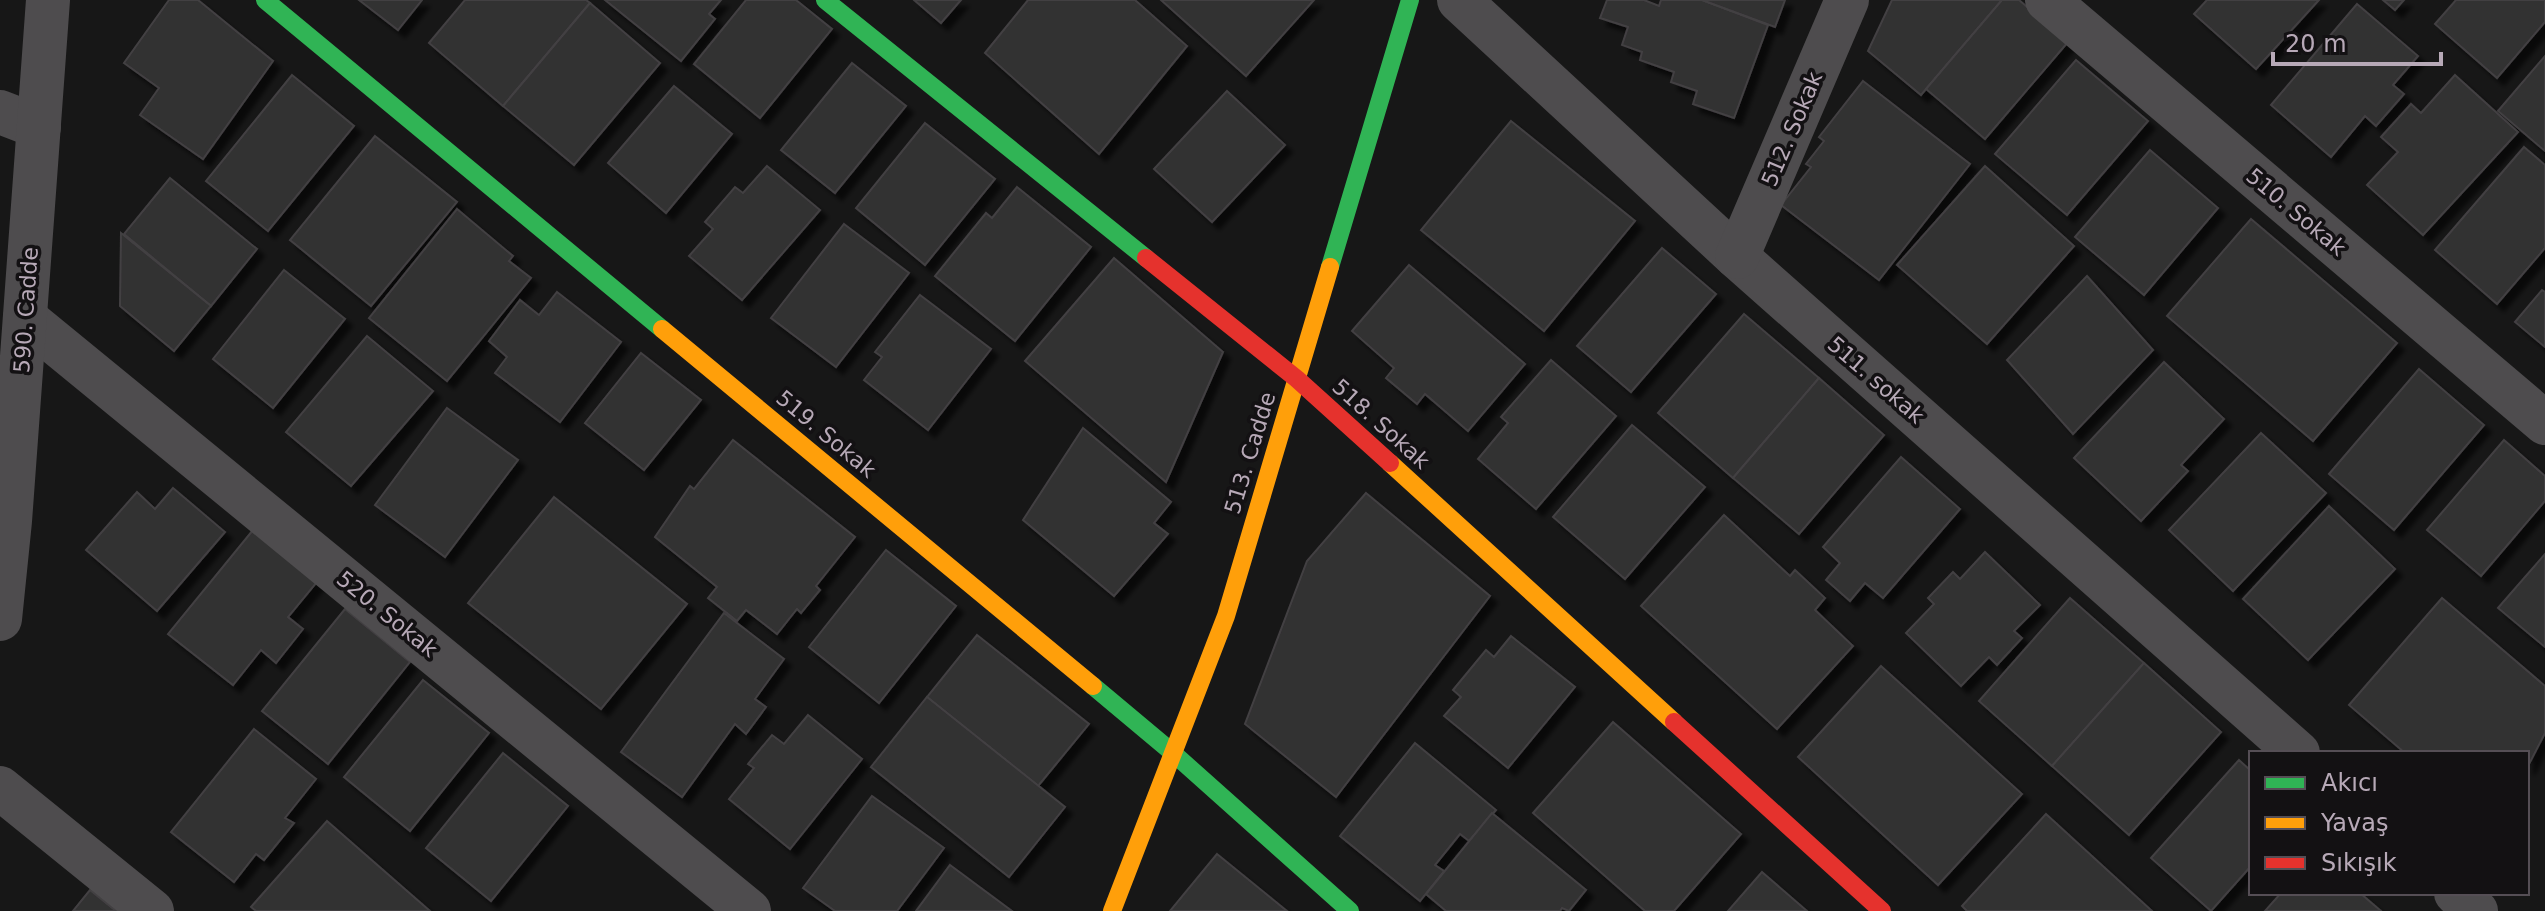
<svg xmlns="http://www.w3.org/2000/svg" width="2545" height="911" viewBox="0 0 2545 911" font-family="'DejaVu Sans',sans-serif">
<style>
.building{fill:#323032;stroke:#434043;stroke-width:2;filter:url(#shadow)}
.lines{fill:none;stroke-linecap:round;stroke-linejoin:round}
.street{stroke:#4e4c4e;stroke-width:44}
.fast{stroke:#30b455;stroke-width:18}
.slow{stroke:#ff9f0a;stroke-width:18}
.jam{stroke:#e5322d;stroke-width:18}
.labels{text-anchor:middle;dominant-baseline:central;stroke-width:7;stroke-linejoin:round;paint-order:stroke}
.street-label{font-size:22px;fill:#b7a9b7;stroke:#131113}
</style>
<defs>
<filter id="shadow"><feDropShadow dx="7" dy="7" stdDeviation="2" flood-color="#0009"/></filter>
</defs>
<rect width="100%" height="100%" fill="#171717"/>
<!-- building -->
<g class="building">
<path d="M169,0H198L273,61L203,159L140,115L159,88L124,63Z"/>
<path d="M359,0H422L398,30Z"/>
<path d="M465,0H586L590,3L503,106L429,43Z"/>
<path d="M605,0H721L709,14L715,19L681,61Z"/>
<path d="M746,0H796L832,29L760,118L694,64Z"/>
<path d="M914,0H961L941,23Z"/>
<path d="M1028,0H1135L1187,46L1099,154L985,53Z"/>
<path d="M1161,0H1314L1246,76Z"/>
<path d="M1607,0H1644L1659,6L1661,0H1702L1768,25L1734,118L1693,104L1697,91L1671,82L1674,72L1640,60L1642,52L1622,45L1628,27L1600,18Z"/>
<path d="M1702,0H1785L1775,27Z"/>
<path d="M1892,0H2002L1921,95L1868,51Z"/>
<path d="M2002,0H2019L2068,42L1985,139L1926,89Z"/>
<path d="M2207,0H2319L2256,69L2194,14Z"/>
<path d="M2383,0H2404L2395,10Z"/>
<path d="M2456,0H2545V22L2497,78L2435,24Z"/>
<path d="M590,3L660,63L574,165L503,106Z"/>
<path d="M2357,4L2418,56L2393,85L2404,94L2376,126L2365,116L2331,157L2271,105Z"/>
<path d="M2545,56V151L2498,111Z"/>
<path d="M2076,60L2148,121L2067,215L1995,154Z"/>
<path d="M852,63L906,106L835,193L781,150Z"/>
<path d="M292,75L354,126L268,231L206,181Z"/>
<path d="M2455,75L2518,132L2423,235L2367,185L2398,152L2381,137L2411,104L2421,113Z"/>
<path d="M1863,81L1970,164L1879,280L1781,205L1811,167L1806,164L1824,141L1819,137Z"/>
<path d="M674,86L732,134L666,213L608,163Z"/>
<path d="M1227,91L1285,145L1212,222L1154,169Z"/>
<path d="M1511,121L1635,221L1544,331L1421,230Z"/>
<path d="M925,123L995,179L925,265L856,208Z"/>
<path d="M375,136L457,202L371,306L290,240Z"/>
<path d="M2524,147L2545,165V248L2497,304L2435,250Z"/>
<path d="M2150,150L2218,208L2144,295L2075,237Z"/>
<path d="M767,166L820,210L742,300L689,256L713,229L705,222L735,187L743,193Z"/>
<path d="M1985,166L2074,246L1987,344L1897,265Z"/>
<path d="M170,178L257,249L211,306L124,234Z"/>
<path d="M1017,187L1091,247L1015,341L935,276L986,213L992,218Z"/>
<path d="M457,209L513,256L509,261L531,278L447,381L369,318Z"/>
<path d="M2251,219L2397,343L2313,441L2167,316Z"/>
<path d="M844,224L909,273L836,367L771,318Z"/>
<path d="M121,233L211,306L174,351L120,306Z"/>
<path d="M1662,248L1716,294L1631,392L1577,346Z"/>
<path d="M1114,258L1223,352L1166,482L1025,361Z"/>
<path d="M1409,265L1525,364L1468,431L1425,394L1417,404L1386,378L1394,368L1352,331Z"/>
<path d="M284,270L345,319L273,408L213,359Z"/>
<path d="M2087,276L2153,350L2073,434L2007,360Z"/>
<path d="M2542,290L2545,292V347L2515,322Z"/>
<path d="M557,292L621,342L560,422L495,373L507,357L489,341L520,300L539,315Z"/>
<path d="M920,295L991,349L928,430L864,380L882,357L875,352Z"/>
<path d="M1744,314L1819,378L1733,478L1658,413Z"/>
<path d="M367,336L433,391L351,486L286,432Z"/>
<path d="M641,353L701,400L644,470L585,423Z"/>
<path d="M1551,360L1616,416L1536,509L1478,459L1508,423L1501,417Z"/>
<path d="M2164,362L2224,419L2181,465L2188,471L2141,521L2074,458Z"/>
<path d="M2419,369L2484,425L2394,530L2329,474Z"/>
<path d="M1819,378L1884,435L1799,534L1733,478Z"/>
<path d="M447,408L518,460L445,557L375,505Z"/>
<path d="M1632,425L1705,487L1625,579L1553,517Z"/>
<path d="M1083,428L1171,502L1154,523L1168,534L1114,596L1023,520Z"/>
<path d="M2261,433L2326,493L2233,591L2169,530Z"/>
<path d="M733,440L855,537L816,586L820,590L801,613L797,609L777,634L746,610L737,621L708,598L717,587L655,537L690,486L694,489Z"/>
<path d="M2504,440L2545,476V501L2481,576L2427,530Z"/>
<path d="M1901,457L1960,509L1883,598L1865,583L1850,601L1826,580L1840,563L1823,547Z"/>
<path d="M173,488L225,532L157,611L86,550L137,492L155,509Z"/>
<path d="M1366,493L1490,596L1336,797L1245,724L1307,561Z"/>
<path d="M554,497L687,604L601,709L468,603Z"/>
<path d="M2329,506L2395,569L2308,660L2243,599Z"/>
<path d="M1724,515L1790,576L1795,570L1825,598L1815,610L1853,646L1777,729L1641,606Z"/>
<path d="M253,530L317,582L288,617L303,629L276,663L261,650L233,685L168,634Z"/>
<path d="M886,550L956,606L879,703L809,647Z"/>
<path d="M1985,552L2040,605L2014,631L2022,638L1997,665L1989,657L1961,686L1906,633L1934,604L1928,598L1953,572L1960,579Z"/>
<path d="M2545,554V647L2498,608Z"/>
<path d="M2070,598L2144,663L2052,766L1979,701Z"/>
<path d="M2442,598L2545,686V733L2527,768V753H2405L2349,705Z"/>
<path d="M345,609L410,662L328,764L262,711Z"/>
<path d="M724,613L784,659L755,699L766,707L746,734L735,724L682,797L621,752Z"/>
<path d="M977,635L1089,724L1038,786L927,697Z"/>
<path d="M1511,636L1575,687L1508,768L1444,716L1461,697L1453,690L1486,650L1494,657Z"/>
<path d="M2144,663L2221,732L2129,835L2052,766Z"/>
<path d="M1881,666L2022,794L1938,885L1798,757Z"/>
<path d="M423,680L489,733L410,831L344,777Z"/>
<path d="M927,697L1065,807L1009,877L871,767Z"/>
<path d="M808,715L862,759L790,849L729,799L754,768L748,764L772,735L784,744Z"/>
<path d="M1613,722L1741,834L1674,911H1645L1533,813Z"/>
<path d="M254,729L316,779L285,818L294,823L264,860L256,854L234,882L171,832Z"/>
<path d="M1415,743L1496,810L1469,841L1460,834L1435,865L1444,871L1420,901L1340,836Z"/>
<path d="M503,753L568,806L491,901L426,848Z"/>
<path d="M2239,760L2251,771V866L2211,911L2151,858Z"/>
<path d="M872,796L944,848L897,911H835L803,888Z"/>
<path d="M1492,813L1586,890L1569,911L1562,908L1560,911H1446L1426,894Z"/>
<path d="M2046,814L2152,911H1967L1962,906Z"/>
<path d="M327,821L430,911H256L251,907Z"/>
<path d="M1217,854L1287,911H1170Z"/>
<path d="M950,865L1012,911H916Z"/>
<path d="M1762,872L1807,911H1728Z"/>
<path d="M90,890L116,911H73Z"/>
<path d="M2281,893H2360L2381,911H2265Z"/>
</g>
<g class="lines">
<!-- street -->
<g class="street">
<path d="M1459,0L1737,257L2298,753"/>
<path d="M2047,0L2545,423"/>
<path d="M0,112L39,127"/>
<path d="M1737,257L1847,0"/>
<path d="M25,318L749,911"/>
<path d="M0,619L10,521L48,0"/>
<path d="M0,788L152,911"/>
<path d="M2456,893L2476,911"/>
</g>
<!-- fast -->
<g class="fast">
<path d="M265,0L662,329"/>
<path d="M825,0L1146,258"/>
<path d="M1330,267L1410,0"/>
<path d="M1093,686L1173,753L1350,911"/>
</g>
<!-- slow -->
<g class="slow">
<path d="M662,329L1093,686"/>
<path d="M1390,463L1674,722"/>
<path d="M1112,911L1226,616L1330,267"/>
</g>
<!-- jam -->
<g class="jam">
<path d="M1146,258L1297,379L1390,463"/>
<path d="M1674,722L1882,911"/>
</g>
</g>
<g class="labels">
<!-- street labels -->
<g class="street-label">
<text transform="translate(1792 129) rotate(-67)">512. Sokak</text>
<text transform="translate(2296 212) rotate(40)">510. Sokak</text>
<text transform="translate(26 310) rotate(-86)">590. Cadde</text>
<text transform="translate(1876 380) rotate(41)">511. sokak</text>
<text transform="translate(1381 424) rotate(42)">518. Sokak</text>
<text transform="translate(826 434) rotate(40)">519. Sokak</text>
<text transform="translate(1250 453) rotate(-73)">513. Cadde</text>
<text transform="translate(387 614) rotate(39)">520. Sokak</text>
</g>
</g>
<!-- legend -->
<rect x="2249" y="751" width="280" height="144" fill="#131113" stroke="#554e55" stroke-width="2"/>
<rect x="2265" y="777" width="40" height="12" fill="#30b455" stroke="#554e55" stroke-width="2"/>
<text x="2321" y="791" font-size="24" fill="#b7a9b7">Akıcı</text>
<rect x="2265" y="817" width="40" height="12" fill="#ff9f0a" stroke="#554e55" stroke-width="2"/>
<text x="2321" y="831" font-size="24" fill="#b7a9b7">Yavaş</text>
<rect x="2265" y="857" width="40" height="12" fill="#e5322d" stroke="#554e55" stroke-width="2"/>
<text x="2321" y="871" font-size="24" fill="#b7a9b7">Sıkışık</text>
<!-- scale -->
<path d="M2273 52v12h168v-12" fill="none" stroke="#b7a9b7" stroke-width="4"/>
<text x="2285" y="52" font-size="24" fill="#b7a9b7" stroke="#131113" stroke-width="6" paint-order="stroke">20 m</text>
</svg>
